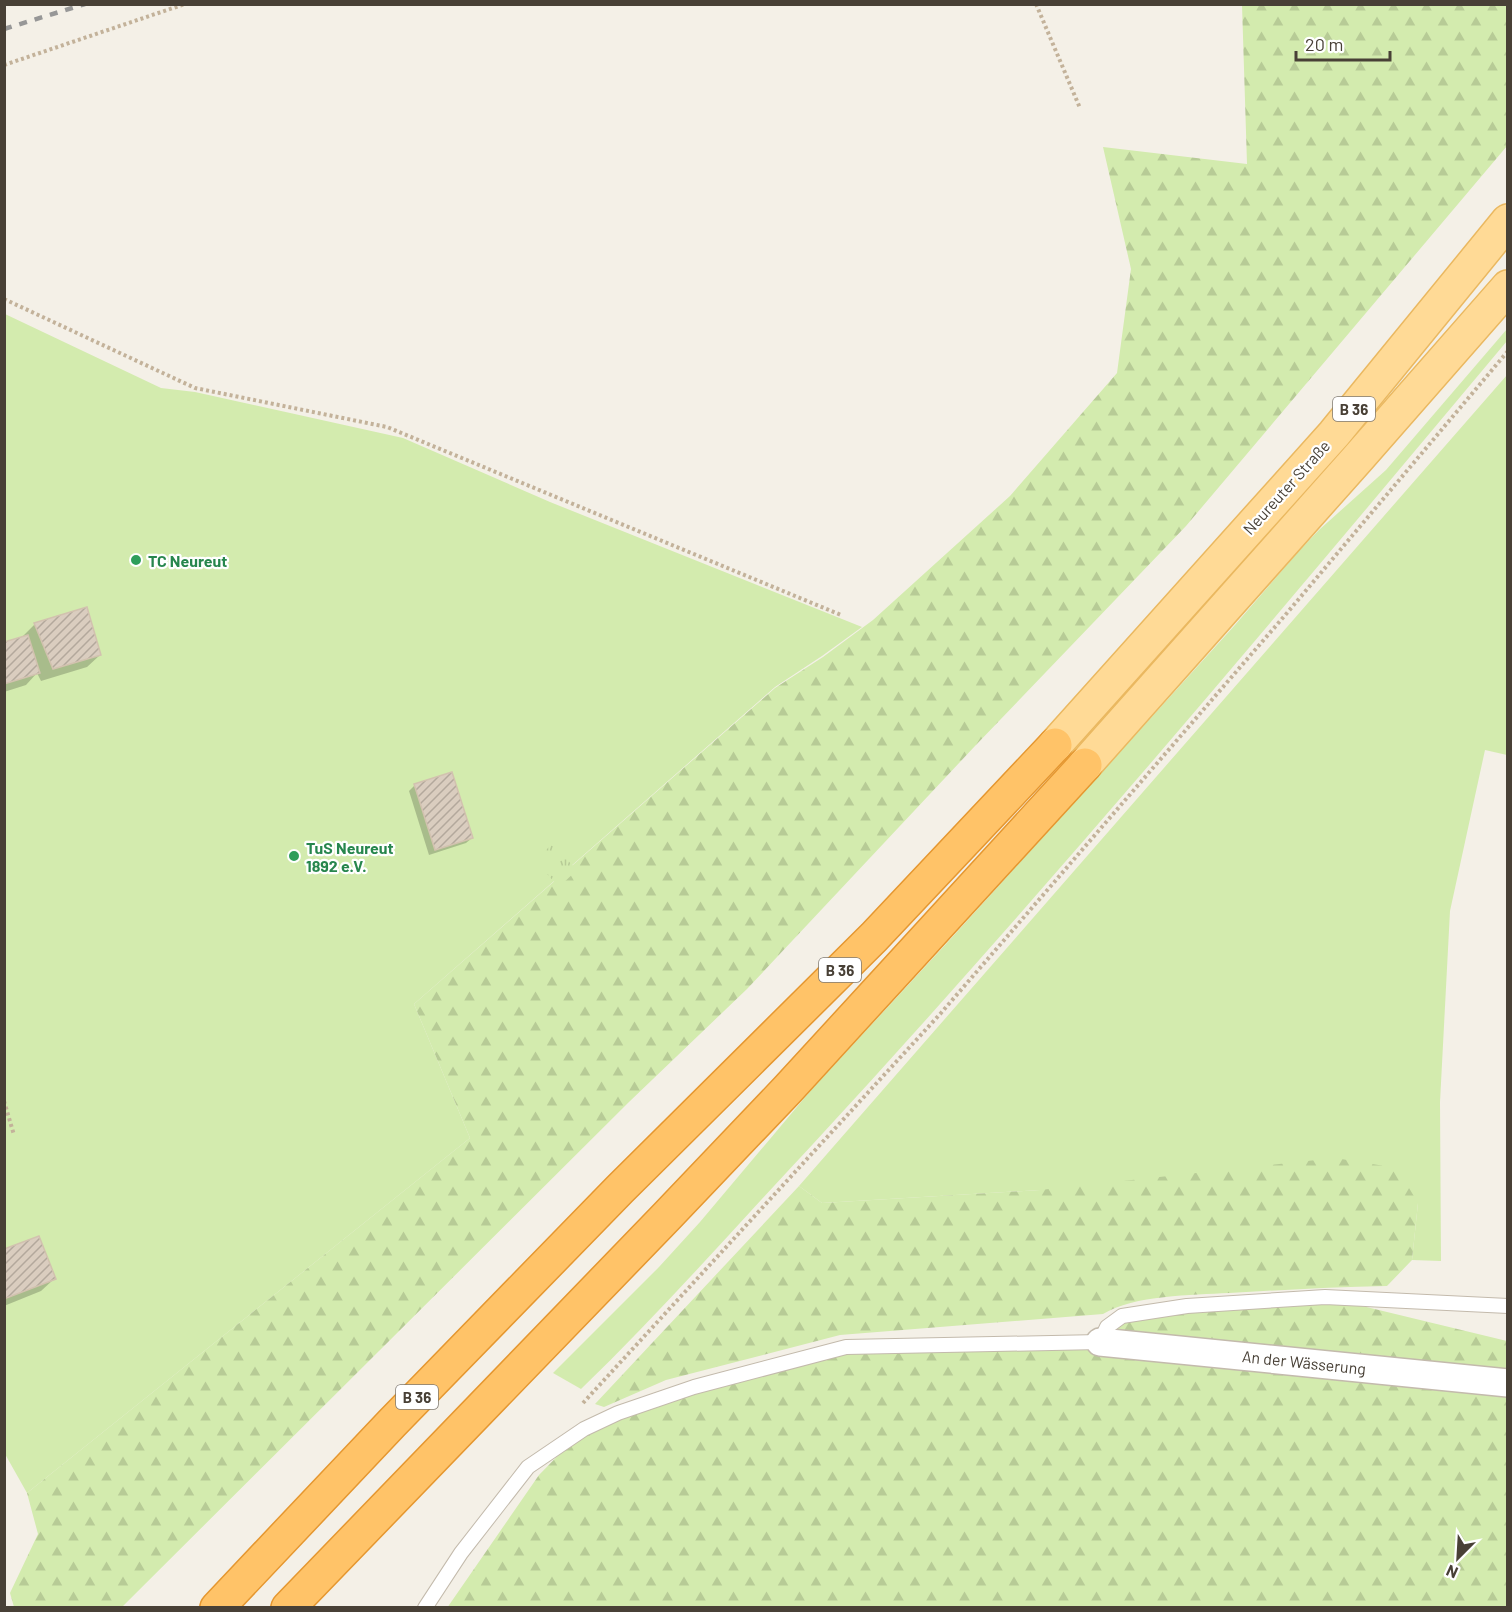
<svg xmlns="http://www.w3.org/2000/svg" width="1512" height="1612" viewBox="0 0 1512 1612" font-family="Barlow,sans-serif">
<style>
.grass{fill:#d3ebae}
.forest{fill:url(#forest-firs)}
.park{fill:url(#park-tufts)}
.shadow{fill:#0003}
.building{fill:url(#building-hatch);stroke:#d2c2af;stroke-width:1.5}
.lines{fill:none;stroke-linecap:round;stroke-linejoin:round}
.lane-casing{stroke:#c3baac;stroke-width:16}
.street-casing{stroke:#c3baac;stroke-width:30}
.primary-casing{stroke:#eab860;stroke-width:36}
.highway-casing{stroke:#e59730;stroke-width:36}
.path{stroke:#c3b29a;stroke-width:4;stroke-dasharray:3 3;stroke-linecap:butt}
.lane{stroke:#fff;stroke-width:14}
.street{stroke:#fff;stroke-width:27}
.primary{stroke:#ffda96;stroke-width:33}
.highway{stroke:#ffc368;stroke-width:33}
.rail{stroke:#979797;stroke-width:4.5;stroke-dasharray:8 8;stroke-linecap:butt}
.leisure-dot{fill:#2e9e5b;stroke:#fff;stroke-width:2}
.labels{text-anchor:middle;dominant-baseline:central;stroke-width:4.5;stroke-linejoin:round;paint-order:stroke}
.shield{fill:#fff;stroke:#7f7972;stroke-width:1.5}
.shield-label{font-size:15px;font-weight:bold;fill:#484036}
.street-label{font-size:16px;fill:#484036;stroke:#fff}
.leisure-label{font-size:16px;font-weight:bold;fill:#27864d;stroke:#fff;text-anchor:start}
</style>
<defs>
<pattern id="forest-firs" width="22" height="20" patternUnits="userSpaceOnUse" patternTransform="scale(1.5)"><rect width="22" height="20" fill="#d3ebae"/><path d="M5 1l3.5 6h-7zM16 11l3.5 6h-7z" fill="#b7cb96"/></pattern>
<pattern id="park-tufts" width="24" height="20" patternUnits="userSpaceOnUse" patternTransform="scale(1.5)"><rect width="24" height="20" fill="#d3ebae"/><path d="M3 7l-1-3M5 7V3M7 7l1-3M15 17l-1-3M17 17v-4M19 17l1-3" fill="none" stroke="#b7cb96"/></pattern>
<pattern id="building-hatch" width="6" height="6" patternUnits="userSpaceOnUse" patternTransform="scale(1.5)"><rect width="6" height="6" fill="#dacdbf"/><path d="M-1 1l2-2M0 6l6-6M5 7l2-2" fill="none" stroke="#b3a89c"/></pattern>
</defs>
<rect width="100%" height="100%" fill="#f4f0e7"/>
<!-- grass -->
<g class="grass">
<path d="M5,314L161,388L195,392L403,438L550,502L862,627L822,656L775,687L414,1004L470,1138L27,1493L5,1454Z"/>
<path d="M1507,329V341C1280,612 1053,884 813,1144C736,1226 662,1311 581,1389L553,1373L659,1267L700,1222L812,1089L946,944L1235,625L1298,552L1319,530L1386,470Z"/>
<path d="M1507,375V755L1485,750L1450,911L1440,1102L1441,1261L1412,1260L1418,1203L1040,1190L822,1203L799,1186Z"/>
</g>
<!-- forest -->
<g class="forest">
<path d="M1242,5H1507V146L1186,526L975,746L747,989L629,1102L122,1607H14L10,1593L38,1534L27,1493L470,1138L414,1004L775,688L823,657L873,620L1010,496L1117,373L1131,269L1103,147L1247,164Z"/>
<path d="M1335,1158L1397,1168L1418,1203L1412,1260L1387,1286C1334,1287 1282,1290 1229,1293C1192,1295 1134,1295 1103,1314L840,1335L666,1380L604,1407L595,1404L799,1186L822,1203L1040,1190Z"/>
<path d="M1325,1297L1507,1341V1607L447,1608L539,1475L584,1429L618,1413L846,1347L1100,1342L1122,1316Z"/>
</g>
<!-- park -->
<path class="park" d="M552,844L577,870L559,887L535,861Z"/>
<!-- shadow -->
<g class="shadow">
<path d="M35,624L100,655L87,667L41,681L37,673L26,685L4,692V644L23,638L22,637Z"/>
<path d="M415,785L472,838L466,843L429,855L409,791Z"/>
<path d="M4,1251L54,1279L41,1291L4,1306Z"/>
</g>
<!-- building -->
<g class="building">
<path d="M87,607L101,655L53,669L34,623Z"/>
<path d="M28,635L40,673L4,684V642Z"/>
<path d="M452,772L473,838L435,850L414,784Z"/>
<path d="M39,1236L56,1279L4,1299V1249Z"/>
</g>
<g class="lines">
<!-- lane casing -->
<g class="lane-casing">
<path id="lane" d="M425,1608L461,1553L528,1467L584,1429L618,1413L694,1387L846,1347L1100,1342L1107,1327L1122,1316L1187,1306L1325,1297L1508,1306"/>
</g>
<!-- street casing -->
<g class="street-casing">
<path id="street" d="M1100,1342L1508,1383"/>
</g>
<!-- primary casing -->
<g class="primary-casing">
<g id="primary">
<path d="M1055,745L1334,434L1508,221"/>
<path d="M1085,765L1359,457L1508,287"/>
</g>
</g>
<!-- highway casing -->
<g class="highway-casing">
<g id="highway">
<path d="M217,1608L392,1423L620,1189L874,937L1055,745"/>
<path d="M288,1608L667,1216L788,1089L1085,765"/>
</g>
</g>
<!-- path -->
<g class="path">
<path d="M1036,4L1080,108"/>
<path d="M4,65L185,4"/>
<path d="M4,299L195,388L387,427L841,615"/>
<path d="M4,1101L14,1135"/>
<path d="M583,1403L941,1013L1287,613L1508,351"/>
</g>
<!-- lane -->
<use href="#lane" class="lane"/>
<!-- street -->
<use href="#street" class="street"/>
<!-- primary -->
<use href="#primary" class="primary"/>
<!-- highway -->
<use href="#highway" class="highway"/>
<!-- rail -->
<path class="rail" d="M4,29L85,4"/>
</g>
<!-- markers -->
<g class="leisure-dot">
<circle cx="136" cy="560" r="6"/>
<circle cx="294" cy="856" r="6"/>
</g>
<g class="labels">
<!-- shield labels -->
<g class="shield">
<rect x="1333" y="397" width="42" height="24" rx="4.5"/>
<rect x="819" y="958" width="42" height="24" rx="4.5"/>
<rect x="396" y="1385" width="42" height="24" rx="4.5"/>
</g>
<g class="shield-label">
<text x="1354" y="409">B 36</text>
<text x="840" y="970">B 36</text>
<text x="417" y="1397">B 36</text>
</g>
<!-- street labels -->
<g class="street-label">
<text transform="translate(1286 487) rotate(-48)">Neureuter Straße</text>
<text transform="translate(1304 1362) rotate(6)">An der Wässerung</text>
</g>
<!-- leisure labels -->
<g class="leisure-label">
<text x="148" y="560">TC Neureut</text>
<text x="306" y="847">TuS Neureut<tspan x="306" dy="18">1892 e.V.</tspan></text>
</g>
</g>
<!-- border -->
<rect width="1512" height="1612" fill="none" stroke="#484036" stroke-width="12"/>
<!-- north arrow -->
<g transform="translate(1458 1558) rotate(204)" stroke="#ffffff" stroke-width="4.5" paint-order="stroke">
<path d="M0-4.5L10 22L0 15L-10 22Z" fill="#484036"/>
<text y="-9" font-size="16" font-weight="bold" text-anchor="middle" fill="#484036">N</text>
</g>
<!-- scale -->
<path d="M1296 51v9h94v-9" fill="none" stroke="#484036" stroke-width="3"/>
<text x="1305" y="51" font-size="18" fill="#484036" stroke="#ffffff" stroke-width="4.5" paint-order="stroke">20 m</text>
</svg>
